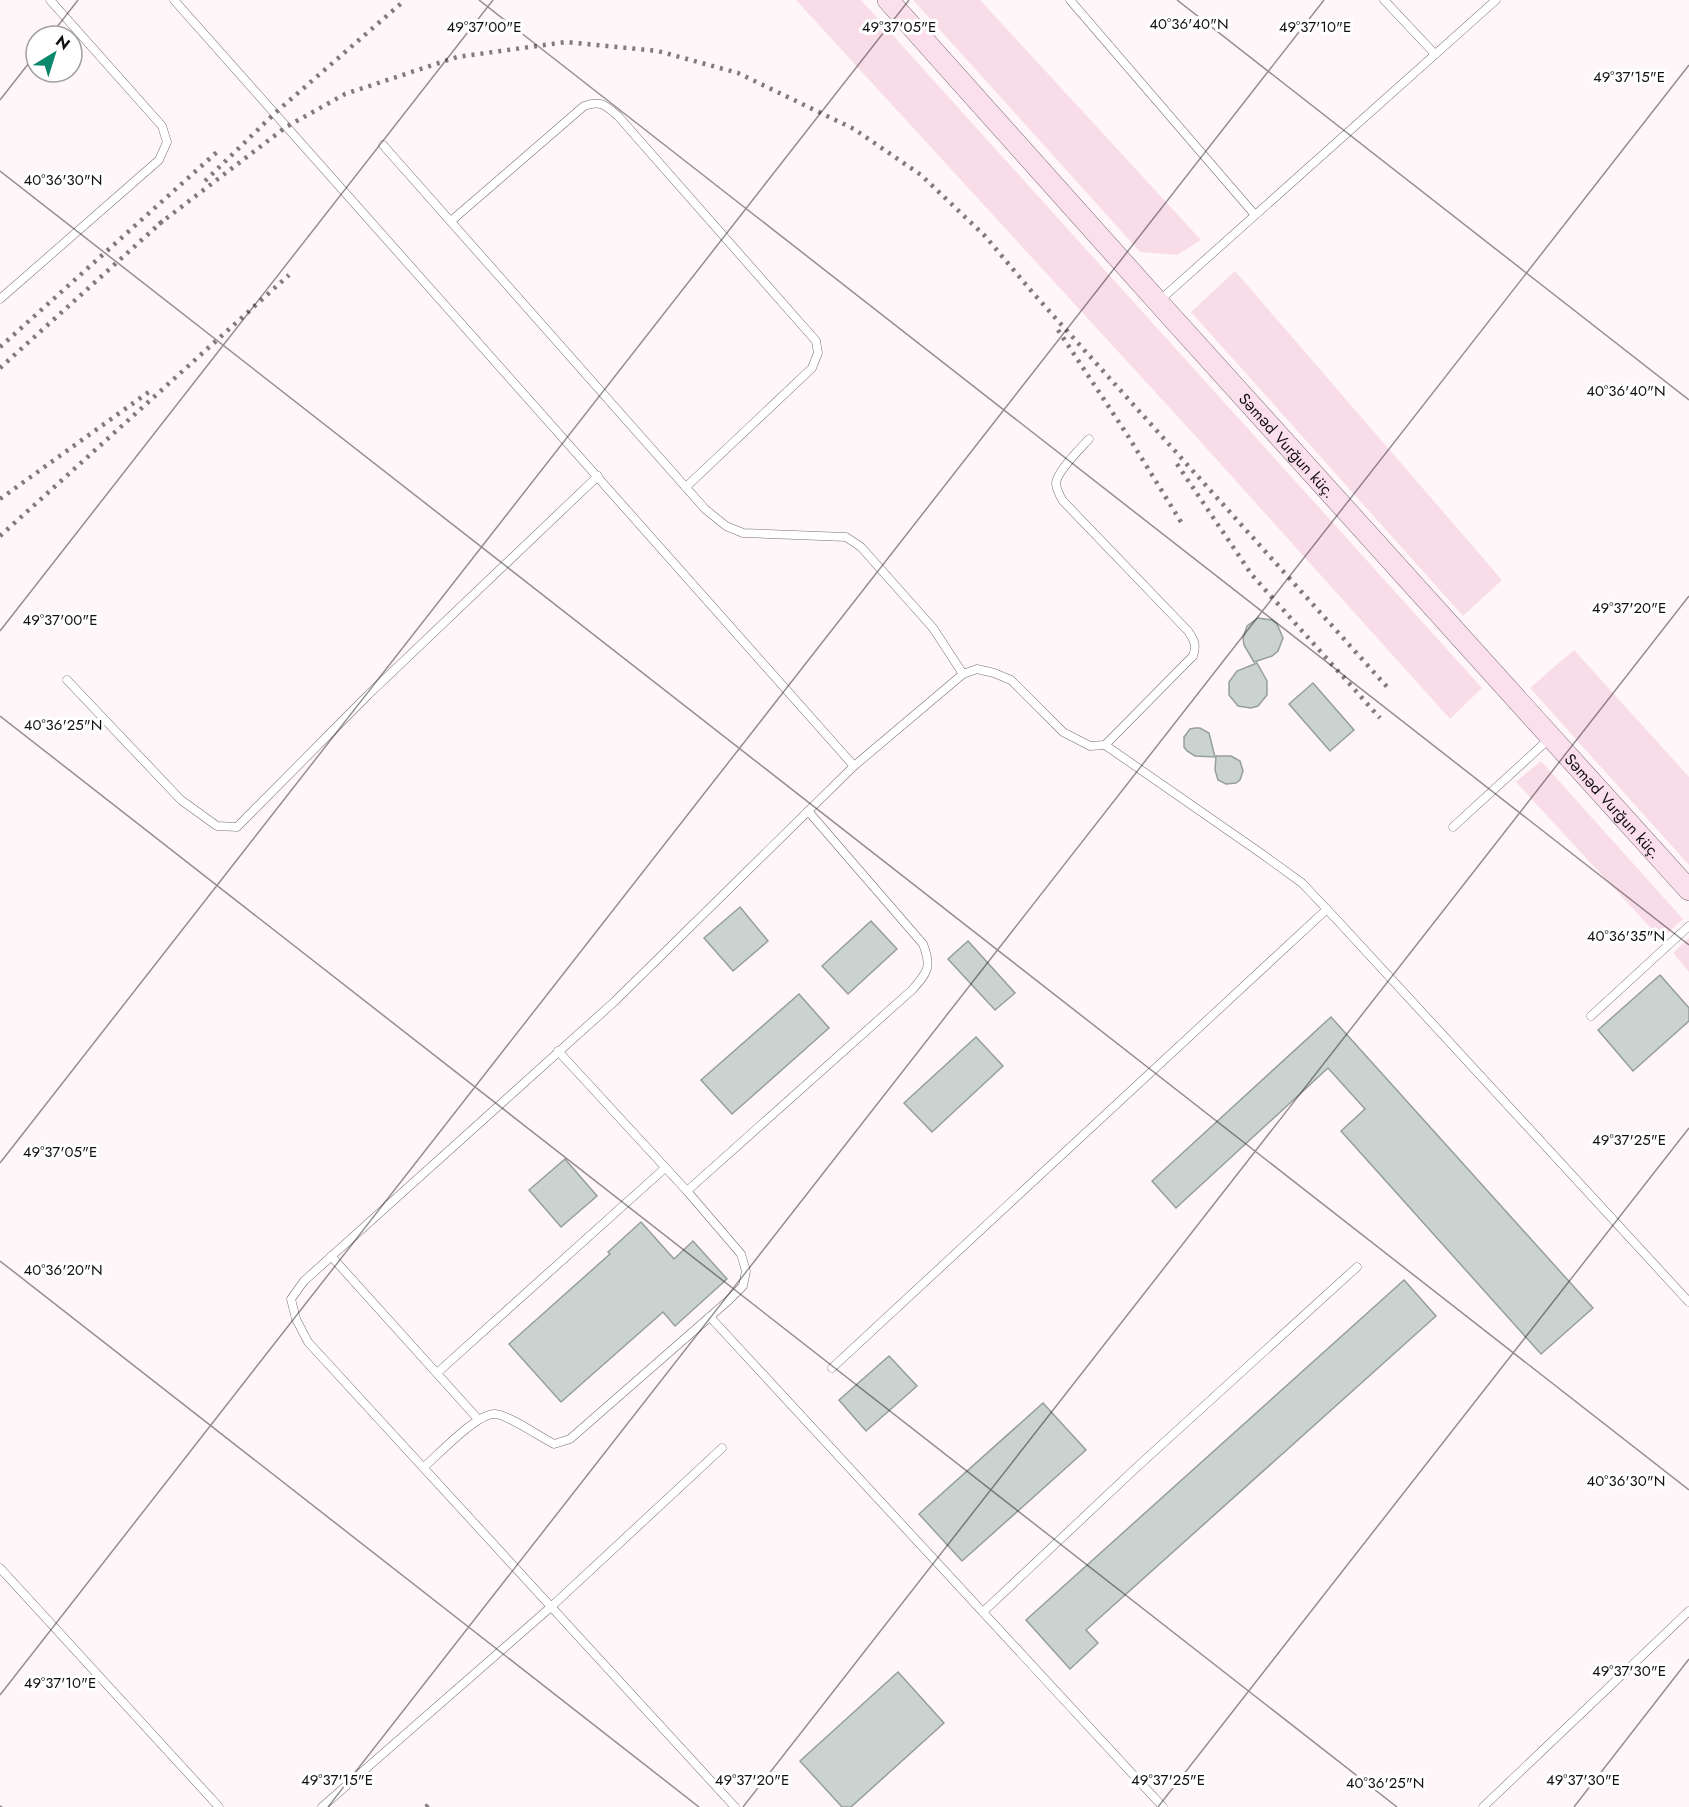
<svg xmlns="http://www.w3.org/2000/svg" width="1689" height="1807" viewBox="0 0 1689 1807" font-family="Jost,sans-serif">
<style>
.green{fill:#f8dde9}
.building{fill:#cad3d0;stroke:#969f9b;stroke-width:1.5}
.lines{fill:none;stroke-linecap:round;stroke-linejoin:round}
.service-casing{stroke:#787073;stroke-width:9}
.secondary-casing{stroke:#787073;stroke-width:22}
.service{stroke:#fff;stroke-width:8}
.secondary{stroke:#fbdfed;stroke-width:21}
.rail{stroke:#817b7d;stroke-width:4.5;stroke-dasharray:3 6;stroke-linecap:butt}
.ticks{fill:none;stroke:#131011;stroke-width:1.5;stroke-opacity:0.45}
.labels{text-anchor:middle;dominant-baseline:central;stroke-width:6;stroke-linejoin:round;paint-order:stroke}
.street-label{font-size:16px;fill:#131011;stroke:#fff}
.ticks-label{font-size:15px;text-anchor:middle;fill:#131011;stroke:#fff;stroke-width:6;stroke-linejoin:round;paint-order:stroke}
</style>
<rect width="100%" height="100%" fill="#fff6f9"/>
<!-- green -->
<g class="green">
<path d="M796,0H861L1482,688L1450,719L1200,441Z"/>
<path d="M913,0H980L1201,240L1177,255L1140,252Z"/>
<path d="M1235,271L1502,580L1463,616L1191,312Z"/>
<path d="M1574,650L1689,777V865L1530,688Z"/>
<path d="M1541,761L1683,919L1661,939L1516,782Z"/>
<path d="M1689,938V972L1673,953Z"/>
</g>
<!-- building -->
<g class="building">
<path d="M1258,618L1272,620L1277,624L1283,638L1278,651L1272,656L1254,662L1244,645L1243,638L1247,626Z"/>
<path d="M1257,663L1267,681V695L1258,706L1251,708L1238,706L1229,695V682L1237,671Z"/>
<path d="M1313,683L1354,730L1330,751L1289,704Z"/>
<path d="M1195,728H1200L1209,733L1215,757L1195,756L1187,751L1184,747V737L1190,729Z"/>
<path d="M1216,756H1231L1240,761L1243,771L1240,780L1236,783L1226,784L1218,780L1215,770Z"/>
<path d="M740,907L768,941L733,971L704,938Z"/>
<path d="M871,921L897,949L848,994L822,966Z"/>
<path d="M968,941L1015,993L995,1010L948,959Z"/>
<path d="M1660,975L1689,1008V1021L1633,1071L1598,1030Z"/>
<path d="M799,994L829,1028L732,1114L701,1080Z"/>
<path d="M1331,1017L1593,1308L1541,1354L1341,1131L1365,1109L1328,1068L1176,1208L1152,1181Z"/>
<path d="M976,1037L1003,1066L932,1132L904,1103Z"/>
<path d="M565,1159L597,1196L561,1227L529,1190Z"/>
<path d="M641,1222L674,1259L693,1241L727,1279L675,1326L663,1312L561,1402L509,1344L610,1254L608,1252Z"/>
<path d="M1404,1280L1436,1316L1086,1630L1098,1643L1070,1669L1026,1620Z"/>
<path d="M889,1356L917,1386L866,1431L839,1400Z"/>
<path d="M1043,1403L1086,1450L962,1561L919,1514Z"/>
<path d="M898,1672L944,1723L851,1807H842L800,1761Z"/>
</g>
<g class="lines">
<!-- service casing -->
<g class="service-casing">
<g id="service">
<path d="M174,0L854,766L963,674L977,669L994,673L1011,680L1063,732L1090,746L1105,745L1193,656C1197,645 1194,640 1188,631L1063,501C1060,496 1056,489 1056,483C1057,471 1081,448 1089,439"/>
<path d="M1070,0L1255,215"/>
<path d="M1384,0L1435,54"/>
<path d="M383,145L705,509L726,526L743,533L846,537L861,547L933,628L963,674"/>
<path d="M451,221L584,106C601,100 605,105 618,116L816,341L818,353L812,368L686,487"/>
<path d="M0,299L159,160L167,142L162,126L50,0"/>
<path d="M1159,301L1496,0"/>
<path d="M67,680L181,800L217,826L237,827L369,694L598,476"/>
<path d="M1105,745L1262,854L1302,883L1337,920L1689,1302"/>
<path d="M1453,827L1550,738"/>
<path d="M1591,1016L1689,926"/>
<path d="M687,1191L912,990C928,972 932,967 923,944L808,811"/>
<path d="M331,1256L478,1419"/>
<path d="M710,1317L1163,1807"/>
<path d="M832,1368L1327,909"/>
<path d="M437,1373L665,1168"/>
<path d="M424,1467C438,1455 477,1413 495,1414C509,1415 540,1437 554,1444L570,1439L729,1300L743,1286L746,1271L741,1254L687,1191L558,1051"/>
<path d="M0,1568L219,1807"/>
<path d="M983,1612L1137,1467L1357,1267"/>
<path d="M322,1807L552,1606L722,1448"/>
<path d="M735,1807L308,1342L296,1319L291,1299L304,1281L614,1002L854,766"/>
<path d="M1483,1807L1689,1611"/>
</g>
</g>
<!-- secondary casing -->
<g class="secondary-casing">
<g id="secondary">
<path id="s1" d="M888,0L1158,302L1689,890"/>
</g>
</g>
<!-- service -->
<use href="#service" class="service"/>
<!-- secondary -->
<use href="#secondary" class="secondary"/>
<!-- rail -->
<g class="rail">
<path d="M205,181L275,113L405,0"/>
<path d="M159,224L286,127L345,94L457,57L566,42L658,51L738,73L854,129L921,175L985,236L1033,293L1388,688"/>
<path d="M1058,330L1128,436L1181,522"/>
<path d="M0,347L217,152"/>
<path d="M0,368L166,218"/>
<path d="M1177,464L1252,575L1380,718"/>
<path d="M0,499L150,391"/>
<path d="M0,536L289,275"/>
<path d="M426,1807L429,1804"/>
</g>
</g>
<!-- ticks -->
<path class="ticks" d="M479,0L1689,945M1177,0L1689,400M50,36L78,0M0,100L36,54M0,171L1689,1490M0,631L493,0M0,716L1397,1807M0,1163L909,0M0,1261L699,1807M0,1695L1324,0M0,1806L2,1807M328,1807L1689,65M743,1807L1689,596M1158,1807L1689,1128M1574,1807L1689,1659"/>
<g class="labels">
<!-- street labels -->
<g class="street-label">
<text stroke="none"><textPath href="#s1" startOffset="598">Səməd Vurğun küç.</textPath></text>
<text stroke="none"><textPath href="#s1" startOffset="1084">Səməd Vurğun küç.</textPath></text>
</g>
</g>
<g class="ticks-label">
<text x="1189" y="29">40°36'40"N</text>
<text x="484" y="32">49°37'00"E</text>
<text x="899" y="32">49°37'05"E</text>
<text x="1315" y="32">49°37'10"E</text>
<text x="1629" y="82">49°37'15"E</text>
<text x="63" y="185">40°36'30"N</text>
<text x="1626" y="396">40°36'40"N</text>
<text x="1629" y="613">49°37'20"E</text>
<text x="60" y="625">49°37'00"E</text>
<text x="63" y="730">40°36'25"N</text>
<text x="1626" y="941">40°36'35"N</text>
<text x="1629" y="1145">49°37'25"E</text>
<text x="60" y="1157">49°37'05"E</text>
<text x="63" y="1275">40°36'20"N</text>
<text x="1626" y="1486">40°36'30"N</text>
<text x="1629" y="1676">49°37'30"E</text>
<text x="60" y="1688">49°37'10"E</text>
<text x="337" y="1785">49°37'15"E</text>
<text x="752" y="1785">49°37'20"E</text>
<text x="1168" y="1785">49°37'25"E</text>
<text x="1583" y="1785">49°37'30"E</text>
<text x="1385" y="1788">40°36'25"N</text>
</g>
<!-- north arrow -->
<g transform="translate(54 54) rotate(38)"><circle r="28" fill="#ffffff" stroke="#a19fa0" stroke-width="1.5"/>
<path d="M0-4.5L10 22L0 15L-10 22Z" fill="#0a886b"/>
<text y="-9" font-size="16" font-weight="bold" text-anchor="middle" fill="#131011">N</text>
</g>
</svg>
